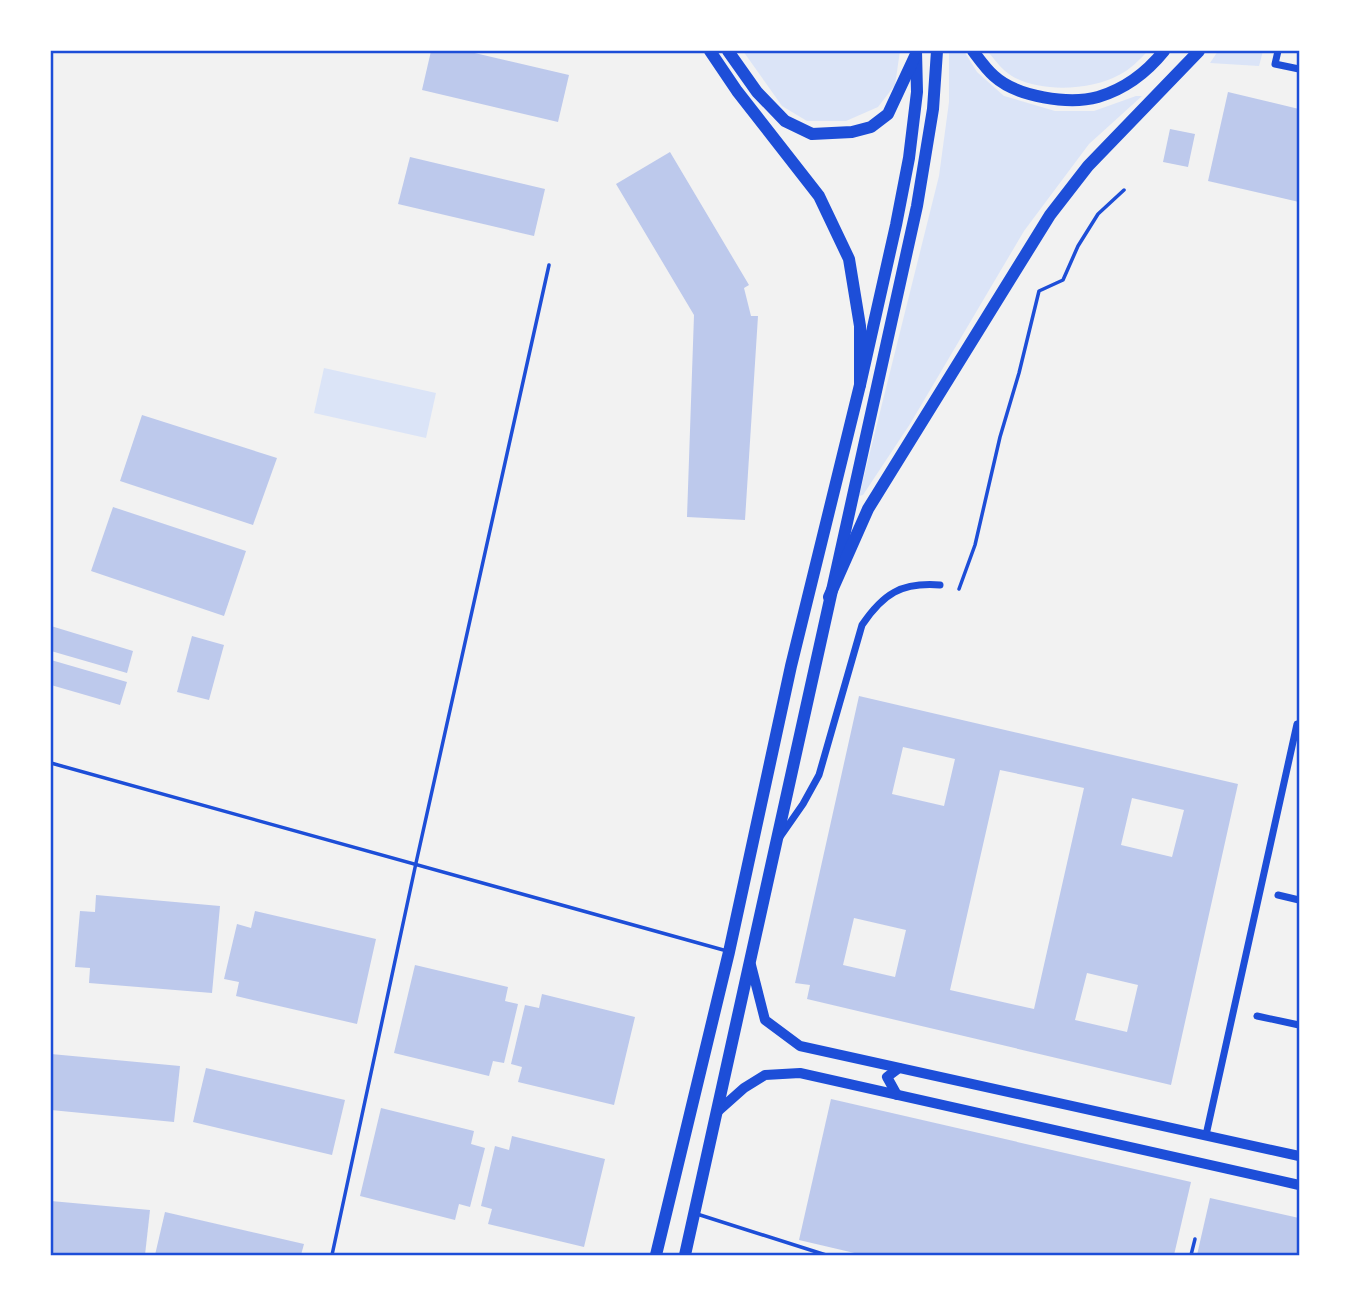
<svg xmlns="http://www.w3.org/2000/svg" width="1350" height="1306" viewBox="0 0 1350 1306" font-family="Figtree,sans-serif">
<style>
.green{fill:#dbe4f7}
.building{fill:#bdc9ec;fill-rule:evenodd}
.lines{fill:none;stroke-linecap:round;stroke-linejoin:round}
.service{stroke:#1d4ed8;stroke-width:3.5}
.minor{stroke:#1d4ed8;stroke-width:7}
.secondary{stroke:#1d4ed8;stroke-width:10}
.primary{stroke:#1d4ed8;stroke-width:12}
.trunk{stroke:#1d4ed8;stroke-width:12}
.neatline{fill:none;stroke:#1d4ed8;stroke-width:2.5}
</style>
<rect width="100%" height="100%" fill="#f2f2f2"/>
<!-- green -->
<g class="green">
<path d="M743,51H900L895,85L878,107L846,121H807L782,106Z"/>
<path d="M949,51H964L977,72L1004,96L1055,111H1094L1136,96H1142L1089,144L1024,231L910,424L863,495L859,496L939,176L949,102Z"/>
<path d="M987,51H1148C1140,59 1130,70 1119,75C1091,91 1031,94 1005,71C998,65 993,57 987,51Z"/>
<path d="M1218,51H1263L1259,66L1210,63Z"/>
<path d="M324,368L436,393L426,438L314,413Z"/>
</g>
<!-- building -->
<g class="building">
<path d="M431,51H466L569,75L558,122L422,90Z"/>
<path d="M1228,92L1299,109V202L1208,181Z"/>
<path d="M1170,129L1195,134L1188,167L1163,162Z"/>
<path d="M670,152L749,285L744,288L751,316H758L745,520L687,517L694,315L616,184Z"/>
<path d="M410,157L545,189L534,236L398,204Z"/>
<path d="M142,415L277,458L253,525L120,481Z"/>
<path d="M113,507L246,551L224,616L91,571Z"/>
<path d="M51,626L133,651L127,673L51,651Z"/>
<path d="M192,636L224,645L209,700L177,692Z"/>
<path d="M51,660L127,682L120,705L51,685Z"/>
<path d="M859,696L1238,784L1171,1085L807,999L810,985L795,983ZM903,747L955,759L944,806L892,794ZM1000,770L1084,788L1034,1009L950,990ZM1132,798L1184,810L1172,857L1121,845ZM854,918L906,930L895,977L843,965ZM1087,973L1138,985L1127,1032L1075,1020Z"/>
<path d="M96,895L220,906L212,993L89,983L90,968L75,967L80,911L95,912Z"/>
<path d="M255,911L376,939L357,1024L236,996L239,982L224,979L237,924L251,928Z"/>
<path d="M415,965L508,987L505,1001L518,1004L504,1063L493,1061L489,1076L394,1053Z"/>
<path d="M542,994L635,1017L614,1105L518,1082L522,1067L511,1064L525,1005L539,1008Z"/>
<path d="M51,1054L180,1066L174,1122L51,1110Z"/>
<path d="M206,1068L345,1100L332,1155L193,1122Z"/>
<path d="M831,1099L1191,1182L1174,1255H863L799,1240Z"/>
<path d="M381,1108L474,1131L471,1144L485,1148L470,1207L459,1204L455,1220L360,1196Z"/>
<path d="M512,1136L605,1159L584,1247L488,1224L492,1209L481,1206L495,1146L509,1150Z"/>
<path d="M1210,1198L1299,1218V1255H1197Z"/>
<path d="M51,1201L150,1210L145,1255H51Z"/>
<path d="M165,1212L304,1244L301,1255H155Z"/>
</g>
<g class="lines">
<!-- service -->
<g class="service">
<path d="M959,589L975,545L1000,437L1019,373L1039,291L1063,280L1078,246L1098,214L1124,190"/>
<path d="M51,763L727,951"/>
<path d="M697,1214L826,1255"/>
<path d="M332,1255L416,863L549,265"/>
<path d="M1191,1255L1195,1239"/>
</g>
<!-- minor -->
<g class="minor">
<path d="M1278,51L1275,64L1299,69"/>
<path d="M780,837L803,804L819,775L862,625C883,594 901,582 940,585"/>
<path d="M1278,895L1299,900"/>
<path d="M1257,1016L1299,1025"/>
<path d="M1206,1135L1297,724"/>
</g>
<!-- secondary -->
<g class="secondary">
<path d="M751,965L765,1020L800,1046L1299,1156"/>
<path d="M897,1095L887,1077L899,1068"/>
<path d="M717,1112L744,1088L765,1075L800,1073L1299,1185"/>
</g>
<!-- primary -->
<g class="primary">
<path d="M656,1255L729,952L791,666L860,385L896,225L909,158L917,92L916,51"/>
<path d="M685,1255L917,206L933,109L937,51"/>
</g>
<!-- trunk -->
<g class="trunk">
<path d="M710,51L737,91L819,196L849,259L860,326V385"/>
<path d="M728,51L757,92L785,121L812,134L852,132L871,127L888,114L916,54"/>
<path d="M973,51C979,59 986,69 994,76C1017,97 1069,105 1098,97C1125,89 1147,72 1164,51"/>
<path d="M829,597L868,509L1050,215L1088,166L1199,51"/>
</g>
</g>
<!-- border -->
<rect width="1350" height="1306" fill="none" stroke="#ffffff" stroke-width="105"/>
<rect x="52" y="52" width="1246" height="1202" class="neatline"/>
</svg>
